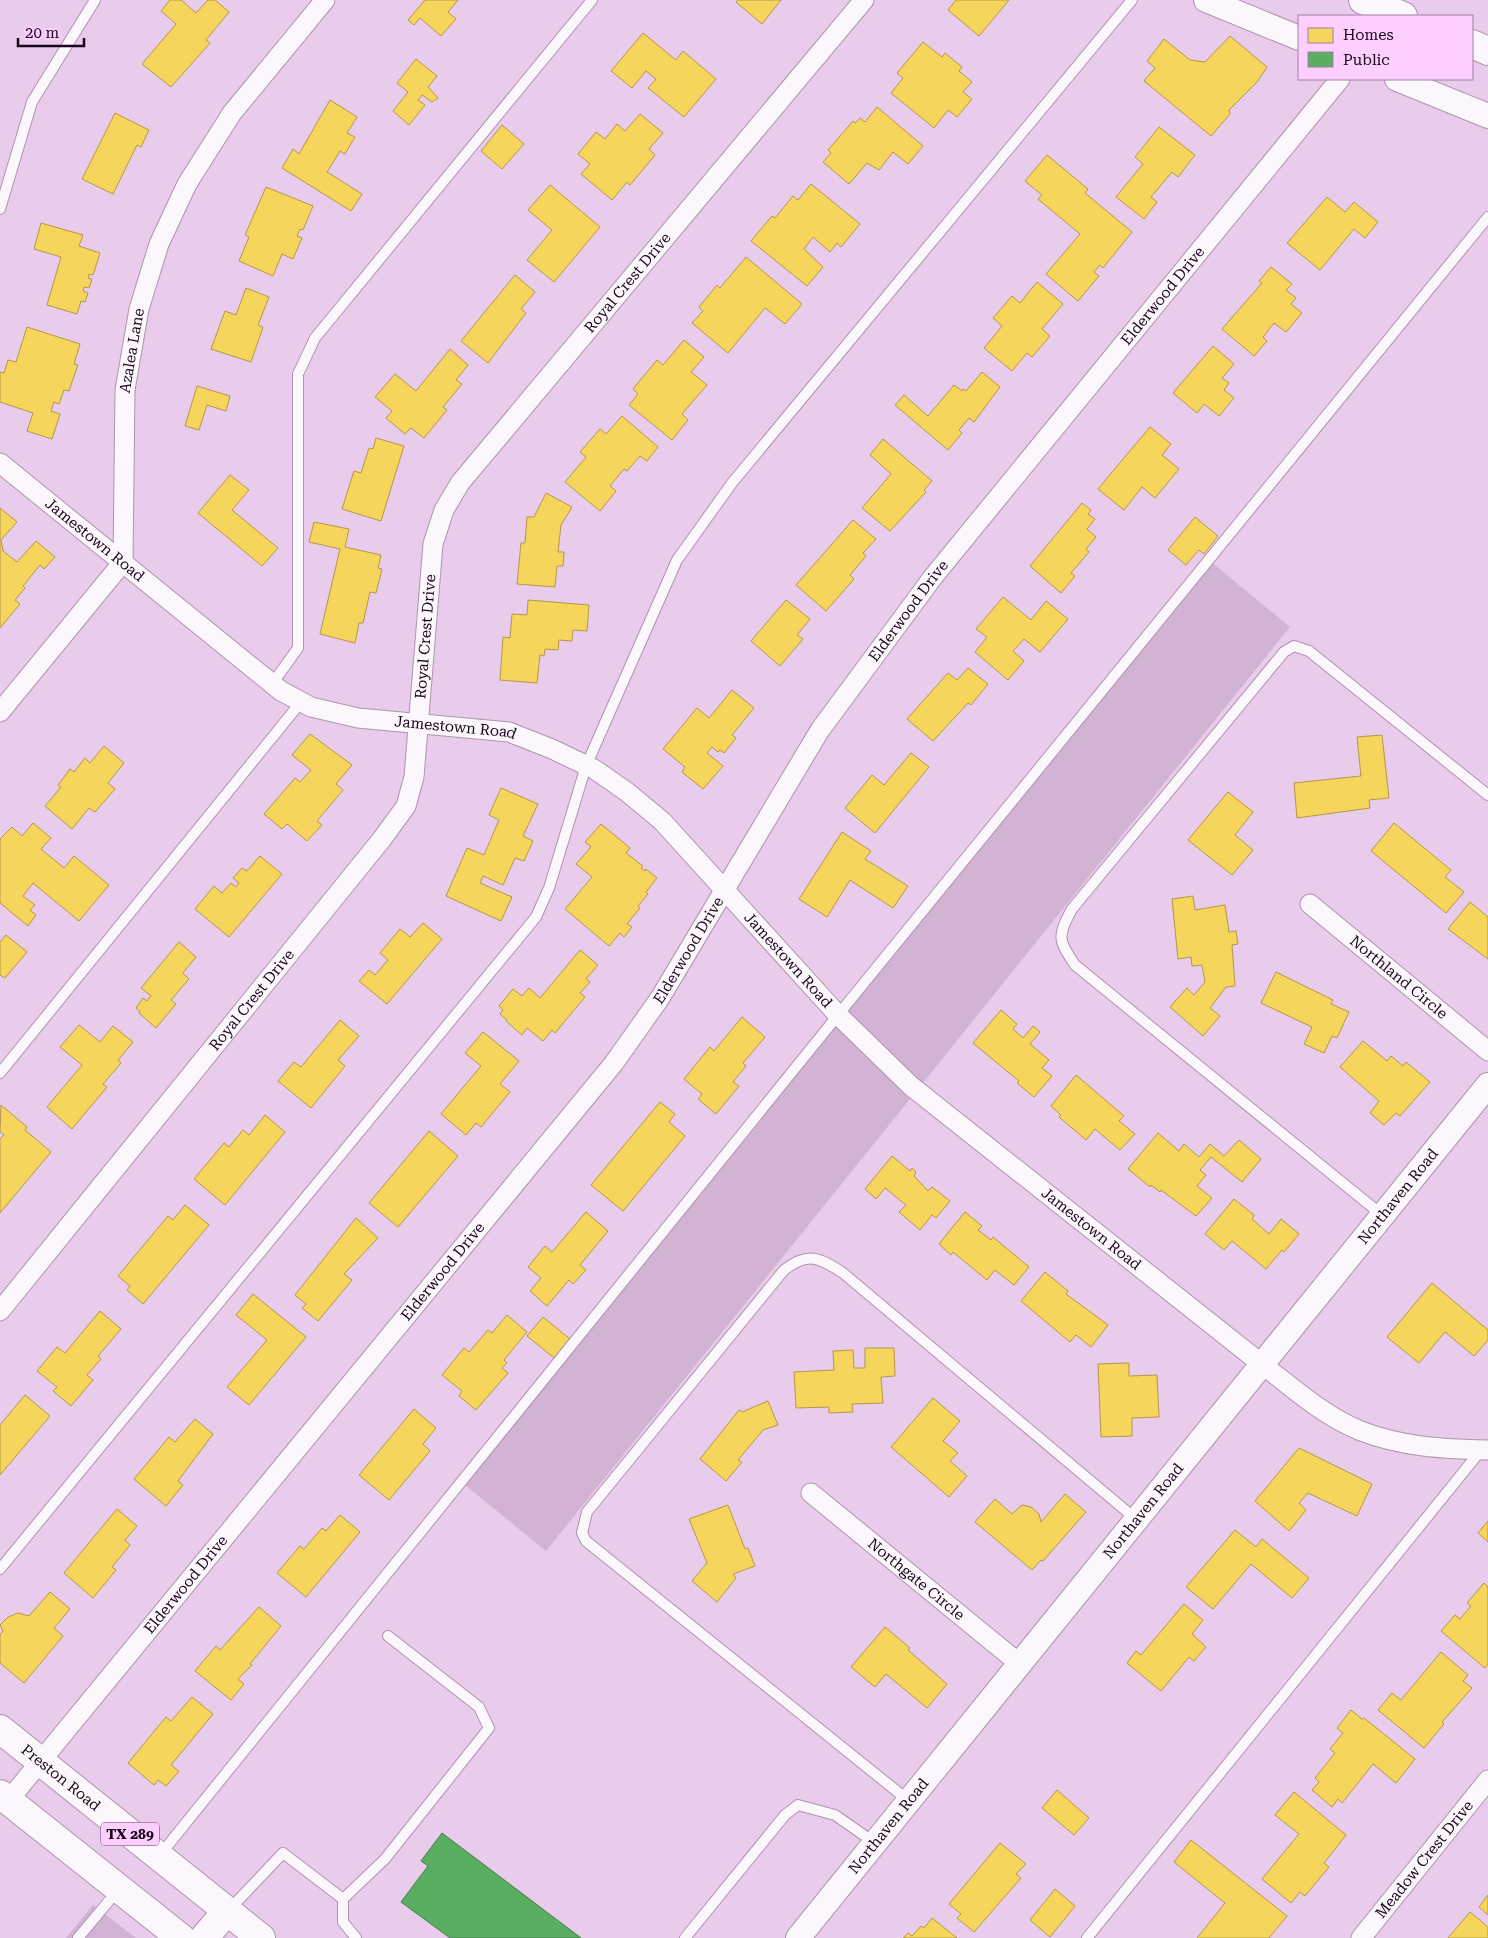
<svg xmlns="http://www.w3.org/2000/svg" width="1488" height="1938" viewBox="0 0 1488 1938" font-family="'Roboto Serif',serif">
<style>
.green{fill:#d2b3d4}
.homes{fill:#f6d55c;stroke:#b49748}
.public{fill:#5aae61;stroke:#477c4c}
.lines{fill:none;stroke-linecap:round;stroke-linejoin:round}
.service-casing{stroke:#ac95ad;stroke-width:12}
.minor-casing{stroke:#ac95ad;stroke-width:21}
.tertiary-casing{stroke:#ac95ad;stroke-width:26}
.primary-casing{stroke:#ac95ad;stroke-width:30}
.motorway-casing{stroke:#ac95ad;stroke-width:30}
.service{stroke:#fcf7fc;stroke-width:10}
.minor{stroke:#fcf7fc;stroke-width:19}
.tertiary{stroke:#fcf7fc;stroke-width:24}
.primary{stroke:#fcf7fc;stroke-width:28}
.motorway{stroke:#fcf7fc;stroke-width:28}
.labels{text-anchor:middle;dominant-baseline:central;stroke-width:5;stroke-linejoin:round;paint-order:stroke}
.shield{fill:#fccfff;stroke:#5e435f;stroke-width:1}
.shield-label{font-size:14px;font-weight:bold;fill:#1a071b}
.street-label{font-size:15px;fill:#1a071b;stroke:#fccfff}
</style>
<rect width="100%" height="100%" fill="#e9cbeb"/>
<!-- green -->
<g class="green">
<path d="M1210,561L1290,627L546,1551L465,1485Z"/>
<path d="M93,1905L136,1938H66Z"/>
</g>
<!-- homes -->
<g class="homes">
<path d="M170,0H181L196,13L208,0H215L229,12L206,40L210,43L171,87L142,64L176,24L161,11Z"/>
<path d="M425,0H458L448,12L456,19L441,36L420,18L414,25L408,20Z"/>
<path d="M738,0H781L762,24L736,2Z"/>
<path d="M956,0H1009L979,36L948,10Z"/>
<path d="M643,33L676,60L683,51L716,79L684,117L648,88L656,79L646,71L632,88L611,71Z"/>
<path d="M1230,36L1267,67L1257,82L1229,110L1230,114L1211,136L1144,81L1155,68L1147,61L1164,39L1190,60L1205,62Z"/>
<path d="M923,42L942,57L945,53L962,67L959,71L972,82L963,92L972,99L957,117L948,110L934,128L891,93L903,78L897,73Z"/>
<path d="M416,59L437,76L428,87L438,98L432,102L422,95L418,100L425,105L409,125L393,111L408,92L397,83Z"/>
<path d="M330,100L357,117L347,133L355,137L345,154L340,151L327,172L362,194L351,211L282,168L293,149L299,154Z"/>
<path d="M877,107L923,146L908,164L893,152L879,170L867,163L849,184L823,162L831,153L828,150L853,121L855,123L860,118L865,122Z"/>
<path d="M115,113L149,130L141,147L137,145L113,194L82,179Z"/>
<path d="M640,114L663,133L649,149L655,155L630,185L627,182L612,200L581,174L590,164L578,154L596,132L605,139L617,124L625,131Z"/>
<path d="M502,125L524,144L502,169L481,151Z"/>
<path d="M1159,127L1195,155L1178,177L1172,172L1151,197L1157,202L1144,219L1116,197L1143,164L1135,157Z"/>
<path d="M1047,155L1088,189L1085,193L1132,232L1103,268L1100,265L1094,272L1099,276L1078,301L1046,274L1080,234L1038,199L1042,195L1025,181Z"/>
<path d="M811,184L860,224L841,247L837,243L830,252L813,237L804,249L823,267L807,286L751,241L772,216L775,218L793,196L798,200Z"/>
<path d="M550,185L600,227L554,282L527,260L552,230L528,210Z"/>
<path d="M266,187L313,206L303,230L300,229L297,236L302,238L293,259L282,254L273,276L239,261L249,237L245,235Z"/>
<path d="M1327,197L1345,212L1354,202L1378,222L1365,238L1354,229L1320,270L1287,243Z"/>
<path d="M41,223L83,235L79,246L100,253L93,275L89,274L88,278L92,279L89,288L84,287L83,291L88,293L85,302L81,301L77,314L47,305L61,257L34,249Z"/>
<path d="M746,257L802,304L785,324L765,308L728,353L692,323L703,311L699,307L717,285L720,288Z"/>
<path d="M1271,267L1292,284L1286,290L1296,298L1291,304L1302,313L1286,332L1274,323L1263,337L1267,341L1254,356L1222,329L1262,283L1259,281Z"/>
<path d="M515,275L535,292L521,309L526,313L488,363L461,341Z"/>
<path d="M1037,282L1063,304L1042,329L1050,336L1032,357L1027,353L1012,371L984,348L1002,326L993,318L1012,296L1020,303Z"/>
<path d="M246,288L269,297L258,325L263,327L251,362L211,349L225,311L236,315Z"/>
<path d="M27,327L80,344L74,364L78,365L69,391L64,390L59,404L54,402L51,411L60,414L52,439L27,431L33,413L0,402V372L4,373L8,360L16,362Z"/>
<path d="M684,340L704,357L691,372L707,385L682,414L688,420L672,440L629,405L638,394L633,389L657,360L663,365Z"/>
<path d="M1213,346L1234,364L1222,378L1229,383L1224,390L1234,398L1219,416L1204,404L1197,413L1173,393Z"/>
<path d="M450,349L468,365L456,380L462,384L443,407L447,410L424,438L411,428L405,434L386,418L392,411L375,397L395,374L416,391Z"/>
<path d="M982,372L1000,387L974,422L969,418L959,430L962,433L948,450L895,405L904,395L928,416L954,385L962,391L963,389L966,391Z"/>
<path d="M197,386L230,396L226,411L207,405L199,430L185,426Z"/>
<path d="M622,416L658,447L647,461L640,456L627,471L624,469L610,486L616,491L600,511L565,482L586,457L580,452L600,429L606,434Z"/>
<path d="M1150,427L1171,444L1162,455L1179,469L1155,498L1142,487L1124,510L1098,489Z"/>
<path d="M376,438L404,446L381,521L342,509L354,471L361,473L369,448L373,449Z"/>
<path d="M883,439L932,481L924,490L926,492L890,531L862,508L891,474L870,455Z"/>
<path d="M230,475L249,490L232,510L278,548L262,566L198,513Z"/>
<path d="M546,493L572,507L561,525L558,552H564L563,566H557L555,587L517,584L521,543H525L527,517H534Z"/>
<path d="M1082,503L1091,510L1088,514L1095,519L1087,529L1096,537L1086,549L1089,552L1071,573L1075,576L1061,593L1030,566Z"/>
<path d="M0,508L17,522L1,540L3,551L17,562L36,541L55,557L44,569L40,565L23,586L25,588L15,600L20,604L0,628Z"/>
<path d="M1195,517L1218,536L1204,554L1199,550L1186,565L1168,550Z"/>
<path d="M853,520L876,539L863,553L866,556L850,575L854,579L826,611L796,585Z"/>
<path d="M314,522L349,529L345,547L381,555L378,568L382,569L376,593L370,592L363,623H359L355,643L320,634L340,549L309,542Z"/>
<path d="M1003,597L1031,620L1046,601L1068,619L1040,652L1024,639L1013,651L1024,661L1008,680L975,652L987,637L976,629Z"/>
<path d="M528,600L589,605L587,631L573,630L572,641L559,640L558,650L545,649L544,656L540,655L537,683L500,680L503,637L510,638L512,614L527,615Z"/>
<path d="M786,600L810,619L797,635L803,639L780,666L751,641Z"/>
<path d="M968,668L988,684L971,705L968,703L933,741L907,719L948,673L957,680Z"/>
<path d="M732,690L754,708L732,735L736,738L724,753L720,750L718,752L712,747L707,753L723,766L703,789L682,772L685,767L663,749L697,708L709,718Z"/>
<path d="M310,734L352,765L336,784L343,790L317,821L322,825L307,841L287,824L282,829L264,814L295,778L300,782L311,770L292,755Z"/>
<path d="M1382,735L1389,798L1369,800L1370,808L1297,818L1294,783L1361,776L1357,737Z"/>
<path d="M104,746L124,763L108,783L115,789L95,812L89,808L72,829L45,806L61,787L58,785L70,769L74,772L85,758L90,763Z"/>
<path d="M911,753L929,767L875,833L845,808L872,775L884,785Z"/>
<path d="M501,788L538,804L523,836L533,841L524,861L515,858L503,885L483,876L480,883L512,897L501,921L446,896L467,848L484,855L499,820L489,815Z"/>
<path d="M1228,792L1253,812L1235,835L1253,850L1232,875L1188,840Z"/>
<path d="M33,823L51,838L41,849L64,868L74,856L109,885L79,921L33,883L23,896L35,905L30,910L36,915L28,926L0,903V839L12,827L22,836Z"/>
<path d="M1394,823L1451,870L1445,877L1464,892L1446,913L1371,851Z"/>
<path d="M601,824L630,848L626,853L643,866L641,868L645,871L646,869L657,878L646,892L648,894L638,906L640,908L627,924L632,927L624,937L620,933L609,946L565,909L592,877L576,864L591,847L585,842Z"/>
<path d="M842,832L871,851L865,859L908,886L893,908L850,880L827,917L799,899Z"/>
<path d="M260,856L282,874L229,937L195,909L214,886L222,893L231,883L236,887L239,883L233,878L242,868L247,871Z"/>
<path d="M1193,896L1195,910L1225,905L1229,932L1236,931L1238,944L1232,945L1235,986L1226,987L1210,1008L1220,1016L1203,1036L1170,1007L1187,988L1194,995L1205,982L1202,965L1192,966L1191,957L1178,959L1172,899Z"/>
<path d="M1470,902L1488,917V959L1448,929Z"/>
<path d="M423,923L442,939L387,1004L359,981L369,970L375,975L388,960L380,953L400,929L410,937Z"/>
<path d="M6,935L27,952L5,978L0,975V942Z"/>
<path d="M179,942L196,957L183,973L189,979L171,1000L176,1004L156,1028L139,1013L140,1011L136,1008L143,998L147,1001L151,996L141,988Z"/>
<path d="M580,950L598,965L586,979L590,982L580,993L585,997L555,1033L552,1030L543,1041L527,1028L522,1035L506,1021L507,1020L500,1014L503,1010L499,1006L513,989L522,996L529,988L540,998Z"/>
<path d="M1276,972L1333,1000L1331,1004L1349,1012L1337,1038L1332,1036L1324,1053L1304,1044L1312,1027L1261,1003Z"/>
<path d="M1001,1010L1017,1024L1013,1029L1023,1038L1033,1026L1040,1032L1030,1044L1049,1060L1042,1068L1052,1076L1034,1097L1017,1083L1019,1081L973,1043Z"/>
<path d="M742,1017L765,1037L743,1063L746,1066L733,1082L739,1086L716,1114L698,1099L702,1094L684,1079L710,1047L714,1051Z"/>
<path d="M340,1020L359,1036L338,1060L345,1066L311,1108L278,1081L294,1062L301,1067Z"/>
<path d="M79,1025L100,1042L113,1026L133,1042L118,1060L121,1063L103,1084L107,1087L72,1129L47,1107L82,1065L60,1047Z"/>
<path d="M483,1032L519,1061L500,1084L510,1092L481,1127L476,1123L466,1135L441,1114L481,1066L465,1053Z"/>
<path d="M1363,1041L1387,1061L1391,1056L1403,1066L1406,1062L1430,1082L1400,1116L1396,1113L1384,1125L1370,1113L1379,1101L1340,1067Z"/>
<path d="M1076,1075L1124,1116L1119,1121L1135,1134L1120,1150L1095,1129L1086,1140L1059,1117L1061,1115L1051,1106Z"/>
<path d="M660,1102L675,1114L669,1122L685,1136L623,1211L591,1185Z"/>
<path d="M1,1105L27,1127L25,1130L51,1152L0,1213V1139L4,1135L0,1132Z"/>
<path d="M265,1115L285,1132L225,1205L194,1179L224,1143L229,1147L243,1130L249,1135Z"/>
<path d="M429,1131L458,1156L398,1227L369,1203Z"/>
<path d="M1158,1133L1179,1151L1184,1144L1199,1157L1210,1144L1224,1156L1239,1140L1261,1159L1242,1182L1211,1157L1200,1170L1206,1175L1197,1186L1212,1198L1196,1216L1161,1190L1160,1192L1151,1185L1150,1187L1128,1169Z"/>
<path d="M892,1156L910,1171L912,1168L916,1172L914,1176L928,1191L932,1187L950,1201L936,1218L932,1215L920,1230L899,1212L906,1205L885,1188L876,1199L865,1189Z"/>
<path d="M1234,1199L1254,1215L1252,1219L1269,1234L1281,1219L1299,1234L1284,1252L1282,1250L1266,1269L1232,1241L1224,1250L1205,1234Z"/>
<path d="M185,1205L209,1225L143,1304L127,1290L130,1286L118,1276L168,1216L173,1220Z"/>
<path d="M586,1212L608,1231L580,1265L586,1270L573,1284L569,1280L547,1306L530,1291L541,1278L528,1267L545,1246L552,1252Z"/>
<path d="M965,1212L982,1226L978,1230L991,1240L993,1237L1029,1267L1014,1285L995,1270L987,1280L953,1252L951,1255L939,1244Z"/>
<path d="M356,1218L378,1238L344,1274L352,1280L318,1321L302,1308L306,1304L295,1295Z"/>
<path d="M1045,1272L1068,1291L1066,1294L1108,1325L1091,1347L1076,1335L1070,1342L1021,1301Z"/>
<path d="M1432,1283L1488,1330V1340L1474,1356L1445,1332L1419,1363L1387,1337Z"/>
<path d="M253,1294L306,1337L249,1405L227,1387L267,1340L236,1315Z"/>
<path d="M100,1311L121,1329L98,1356L101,1359L87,1375L93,1380L71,1406L53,1391L57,1387L37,1371L57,1347L65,1353Z"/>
<path d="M507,1315L527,1332L504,1360L507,1363L502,1368L508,1373L476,1410L459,1396L462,1391L442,1375L464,1348L469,1352L488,1330L492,1333Z"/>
<path d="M543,1317L570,1339L554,1358L527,1336Z"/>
<path d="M865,1348H894L895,1376L881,1377L883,1403L852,1404L853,1412L829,1413V1407L796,1408L794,1372L834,1370L833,1351L853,1350L854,1368H865Z"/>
<path d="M1129,1363V1376L1157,1375L1159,1417L1132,1418V1436L1101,1437L1098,1364Z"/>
<path d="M25,1395L50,1416L0,1475V1425Z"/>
<path d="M933,1398L960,1421L943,1441L958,1453L950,1461L967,1476L949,1497L891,1447Z"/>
<path d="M768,1401L778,1425L763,1430L738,1460L742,1462L726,1481L700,1459L739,1410L742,1412Z"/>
<path d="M414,1409L436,1428L423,1444L430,1451L389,1500L359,1475Z"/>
<path d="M195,1419L213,1434L178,1481L183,1485L166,1506L134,1479L169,1437L175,1442Z"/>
<path d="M1299,1448L1372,1484L1357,1516L1308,1493L1299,1503L1306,1510L1289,1531L1255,1501Z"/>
<path d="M1065,1494L1086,1512L1043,1561L1041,1560L1032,1570L975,1522L995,1499L1012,1514L1022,1505L1031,1507L1039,1514L1041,1522Z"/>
<path d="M728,1505L745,1549L748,1548L755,1566L733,1574L736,1578L717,1602L692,1581L707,1563L689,1519Z"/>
<path d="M117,1509L137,1526L125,1540L130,1545L112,1567L116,1570L93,1598L64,1573Z"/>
<path d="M340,1515L360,1532L306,1597L277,1573L300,1546L304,1549L322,1528L326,1531Z"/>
<path d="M1488,1521V1542L1478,1533Z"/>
<path d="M1235,1530L1256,1547L1262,1539L1309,1578L1292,1598L1251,1564L1213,1609L1186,1587Z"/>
<path d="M1484,1583L1488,1587V1664L1485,1668L1441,1631L1455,1615L1460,1619L1471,1606L1467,1603Z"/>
<path d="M50,1592L70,1609L54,1628L63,1636L24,1683L0,1663V1635L3,1631L0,1625L8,1617L18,1613L29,1616Z"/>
<path d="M1184,1604L1203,1620L1192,1634L1206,1647L1194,1661L1189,1657L1161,1691L1127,1663L1136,1651L1141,1655Z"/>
<path d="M259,1607L281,1626L250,1664L252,1665L238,1679L244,1684L231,1700L195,1671L216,1646L220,1650Z"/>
<path d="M885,1627L910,1648L908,1650L947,1684L927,1708L886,1674L875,1687L851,1667Z"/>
<path d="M1441,1652L1468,1675L1463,1681L1472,1688L1442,1722L1444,1724L1424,1748L1378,1710L1392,1693L1401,1700Z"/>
<path d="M192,1697L213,1714L171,1765L179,1771L166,1786L158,1780L154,1785L128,1763L166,1717L171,1721Z"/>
<path d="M1351,1710L1362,1719L1364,1718L1415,1759L1396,1783L1373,1764L1342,1803L1338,1799L1332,1807L1312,1790L1319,1782L1315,1778L1335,1753L1330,1749L1343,1733L1337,1728Z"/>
<path d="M1057,1790L1089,1818L1074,1835L1042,1808Z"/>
<path d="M1294,1792L1346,1835L1324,1863L1329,1867L1305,1896L1300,1892L1291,1903L1262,1879L1299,1834L1275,1815Z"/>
<path d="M1191,1840L1287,1916L1269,1938H1197L1225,1903L1174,1862Z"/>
<path d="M1000,1843L1026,1864L1016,1874L1021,1878L974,1932L957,1918L961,1914L949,1904Z"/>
<path d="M1055,1889L1075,1906L1050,1937L1030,1920Z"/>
<path d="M1488,1895V1915L1479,1907Z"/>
<path d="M1470,1912L1488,1927V1938H1448Z"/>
<path d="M932,1918L957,1938H903L908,1933L912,1936L921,1926L924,1928Z"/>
</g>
<!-- public -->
<path class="public" d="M442,1833L581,1938H450L401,1902L428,1866L421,1861Z"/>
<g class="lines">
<!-- service casing -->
<g class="service-casing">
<g id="service">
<path d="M0,209L32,102L95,0"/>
<path d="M272,684L298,648V374L315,338L592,0"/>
<path d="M0,1073L301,702"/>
<path d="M1382,1215L1075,965C1058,940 1057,936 1072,909L1284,652L1294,646L1309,651L1488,795"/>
<path d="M0,1569L536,917L549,888L586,766L677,560L732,483L1132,0"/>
<path d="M909,1801L586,1541L582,1533L587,1512L784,1270C808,1252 819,1257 843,1273L1137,1520"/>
<path d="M160,1855L838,1015L1488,217"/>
<path d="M343,1899L385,1859L489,1728L479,1707L388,1636"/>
<path d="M228,1911L283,1853L343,1899V1922L356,1938"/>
<path d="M78,1938L118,1890"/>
<path d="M685,1938L785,1815L798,1805L835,1815L875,1843"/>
<path d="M1087,1938L1482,1449"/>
</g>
</g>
<!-- minor casing -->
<g class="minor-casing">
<g id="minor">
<path id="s1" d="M0,463L281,691L311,707L358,718L509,732L552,749L594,769L627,792L662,821L838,1015L911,1086L1263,1365C1293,1388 1325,1417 1361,1431C1402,1447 1444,1449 1488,1450"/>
<path id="s2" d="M0,712L123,562L125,390L139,309L159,244L187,184L232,113L325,0"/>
<path id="s3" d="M1310,904L1488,1051"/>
<path id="s4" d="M0,1311L382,839L406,806L414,777L433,544L444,510L460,483L864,0"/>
<path id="s5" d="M811,1493L1021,1665"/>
<path id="s6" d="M8,1801L614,1063L660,998L820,730L933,577L1340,79"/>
<path id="s7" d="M1361,1938L1488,1780"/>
</g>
</g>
<!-- tertiary casing -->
<g class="tertiary-casing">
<g id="tertiary">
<path d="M1206,0L1299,38"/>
<path d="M1397,79L1488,116"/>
<path id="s8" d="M798,1938L1488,1085"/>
</g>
</g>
<!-- primary casing -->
<g class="primary-casing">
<g id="primary">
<path id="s9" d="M0,1729L261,1938"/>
<path d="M0,1794L181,1938"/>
<path d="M204,1938L226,1912"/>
</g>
</g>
<!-- motorway casing -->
<g class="motorway-casing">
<g id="motorway">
<path d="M1363,0L1403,16"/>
<path d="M1472,44L1488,51"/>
</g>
</g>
<!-- service -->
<use href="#service" class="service"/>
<!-- minor -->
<use href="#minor" class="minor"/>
<!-- tertiary -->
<use href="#tertiary" class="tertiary"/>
<!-- primary -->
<use href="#primary" class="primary"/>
<!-- motorway -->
<use href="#motorway" class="motorway"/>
</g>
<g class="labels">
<!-- shield labels -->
<rect class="shield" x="101" y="1822.5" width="58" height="23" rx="4"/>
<g class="shield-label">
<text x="130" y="1834">TX 289</text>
</g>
<!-- street labels -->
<g class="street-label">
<text stroke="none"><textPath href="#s4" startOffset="1240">Royal Crest Drive</textPath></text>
<text stroke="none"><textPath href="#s6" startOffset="1900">Elderwood Drive</textPath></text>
<text stroke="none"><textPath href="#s2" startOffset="406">Azalea Lane</textPath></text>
<text stroke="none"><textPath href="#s1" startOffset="122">Jamestown Road</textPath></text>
<text stroke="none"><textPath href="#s6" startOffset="1495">Elderwood Drive</textPath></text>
<text stroke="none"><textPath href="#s4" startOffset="819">Royal Crest Drive</textPath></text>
<text stroke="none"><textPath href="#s1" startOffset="542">Jamestown Road</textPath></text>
<text stroke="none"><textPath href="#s6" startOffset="1090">Elderwood Drive</textPath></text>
<text stroke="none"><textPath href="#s1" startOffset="962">Jamestown Road</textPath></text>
<text stroke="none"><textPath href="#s3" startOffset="115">Northland Circle</textPath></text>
<text stroke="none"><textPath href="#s4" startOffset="400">Royal Crest Drive</textPath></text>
<text stroke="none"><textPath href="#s8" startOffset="954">Northaven Road</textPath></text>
<text stroke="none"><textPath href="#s1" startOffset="1368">Jamestown Road</textPath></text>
<text stroke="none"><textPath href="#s6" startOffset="685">Elderwood Drive</textPath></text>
<text stroke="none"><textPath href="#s8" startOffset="549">Northaven Road</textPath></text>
<text stroke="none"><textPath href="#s5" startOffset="136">Northgate Circle</textPath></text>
<text stroke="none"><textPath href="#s6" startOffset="280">Elderwood Drive</textPath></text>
<text stroke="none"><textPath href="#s9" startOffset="78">Preston Road</textPath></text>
<text stroke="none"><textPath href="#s8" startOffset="144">Northaven Road</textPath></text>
<text stroke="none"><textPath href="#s7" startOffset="101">Meadow Crest Drive</textPath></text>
</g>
</g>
<!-- legend -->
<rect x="1298" y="15" width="175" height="65" fill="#fccfff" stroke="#a27fa4"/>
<rect x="1308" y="28" width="25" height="15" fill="#f6d55c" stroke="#a27fa4"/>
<text x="1343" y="40" font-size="15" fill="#1a071b">Homes</text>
<rect x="1308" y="52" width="25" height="15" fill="#5aae61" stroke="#a27fa4"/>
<text x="1343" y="65" font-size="15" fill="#1a071b">Public</text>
<!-- scale -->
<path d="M18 38v8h66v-8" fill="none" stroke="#1a071b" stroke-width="2.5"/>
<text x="25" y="38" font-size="15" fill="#1a071b" stroke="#fccfff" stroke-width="4" paint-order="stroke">20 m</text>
</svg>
